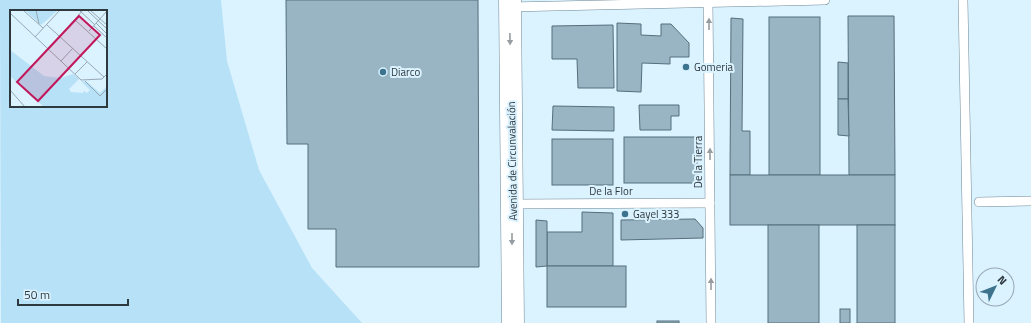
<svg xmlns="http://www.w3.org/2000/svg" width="1031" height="323" viewBox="0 0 1031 323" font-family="'Titillium Web',sans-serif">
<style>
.green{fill:#b7e1f7;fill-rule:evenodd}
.building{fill:#99b5c4;stroke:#556f7c}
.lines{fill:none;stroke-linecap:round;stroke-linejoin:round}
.lane-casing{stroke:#6d8896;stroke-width:10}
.secondary-casing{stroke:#6d8896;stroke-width:23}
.lane{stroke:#fff;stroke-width:9}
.secondary{stroke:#fff;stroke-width:22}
.oneway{fill:#969c9f}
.poi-dot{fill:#3c748e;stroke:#dbf2ff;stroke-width:1.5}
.labels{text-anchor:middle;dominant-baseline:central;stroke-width:4;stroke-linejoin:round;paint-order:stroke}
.poi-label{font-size:11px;fill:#2e393f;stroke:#dbf2ff;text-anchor:start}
.street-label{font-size:11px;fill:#2e393f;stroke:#dbf2ff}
.inset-road{fill:none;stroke:#96a8b2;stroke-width:1}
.view{fill:#c2185b;fill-opacity:0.15;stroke:#c2185b;stroke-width:2}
.inset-edge{fill:none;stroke:#2e393f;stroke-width:2}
</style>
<rect width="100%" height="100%" fill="#dbf2ff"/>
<!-- green -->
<path class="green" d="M0,0H221L227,61L259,170L312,268L362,323H1ZM11,11H106V106H11Z"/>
<!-- building -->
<g class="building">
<path d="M286,0H478L479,267H336V229H308V144H287Z"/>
<path d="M848,16H894L895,175H849Z"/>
<rect x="769" y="17" width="51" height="158"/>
<path d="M731,18L743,19L742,131H750V175H730Z"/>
<path d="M617,23L641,24V35L661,36V24H671L689,43V57H670V64L642,63L641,92L617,91Z"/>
<path d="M613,25L614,88H578L577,59H552V26Z"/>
<path d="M838,62L848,63V99H838Z"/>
<path d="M838,99H848L849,136L838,135Z"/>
<path d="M639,105H679V116H671V130H640Z"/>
<path d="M553,106L614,107V131L552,130Z"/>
<rect x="624" y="137" width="73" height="46"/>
<rect x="552" y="139" width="61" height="46"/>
<rect x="730" y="175" width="165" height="50"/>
<path d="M582,212L613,213V266H547V232H582Z"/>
<path d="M695,219L703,228V238L621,240V220Z"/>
<path d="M536,220L547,221V266L536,267Z"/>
<rect x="768" y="225" width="51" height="98"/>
<rect x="857" y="225" width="38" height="98"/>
<rect x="547" y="266" width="79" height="41"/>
<rect x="840" y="309" width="10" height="14"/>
<rect x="657" y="321" width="22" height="2"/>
</g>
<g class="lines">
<!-- lane casing -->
<g class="lane-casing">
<g id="lane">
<path d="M708,0L711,323"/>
<path d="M963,0L969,323"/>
<path d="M510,7L825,0"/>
<path d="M979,202L1031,201"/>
<path d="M512,204L710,203"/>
</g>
</g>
<!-- secondary casing -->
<g class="secondary-casing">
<path id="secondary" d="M510,0L513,323"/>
</g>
<!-- lane -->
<use href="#lane" class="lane"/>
<!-- secondary -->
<use href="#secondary" class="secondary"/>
</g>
<!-- one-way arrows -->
<defs><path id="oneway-solid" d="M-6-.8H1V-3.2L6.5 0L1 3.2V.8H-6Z"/></defs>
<g class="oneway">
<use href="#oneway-solid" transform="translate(709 24) rotate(-90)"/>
<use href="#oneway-solid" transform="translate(510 39) rotate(89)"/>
<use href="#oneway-solid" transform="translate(710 154) rotate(-90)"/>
<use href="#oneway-solid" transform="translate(512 239) rotate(90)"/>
<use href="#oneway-solid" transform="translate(711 284) rotate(-90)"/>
</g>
<!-- markers -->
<g class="poi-dot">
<circle cx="686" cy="67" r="4"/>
<circle cx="383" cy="72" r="4"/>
<circle cx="625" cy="214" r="4"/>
</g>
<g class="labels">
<!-- poi labels -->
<g class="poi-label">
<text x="694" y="67">Gomeria</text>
<text x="391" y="72">Diarco</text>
<text x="633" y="214">Gayel 333</text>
</g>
<!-- street labels -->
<g class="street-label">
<text transform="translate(512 161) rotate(-91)">Avenida de Circunvalación</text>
<text transform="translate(698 162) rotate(-90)">De la Tierra</text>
<text x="611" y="191">De la Flor</text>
</g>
</g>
<!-- overview -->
<g transform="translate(10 10)">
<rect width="97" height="97" fill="#dbf2ff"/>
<path d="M15,0H48L31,15ZM0,40L34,66L51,68L63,64L69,69L59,79L61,82L73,83L74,81L77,83L80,80L71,71L77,72L90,83L97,76V97H34L0,66Z" fill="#b7e1f7"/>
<path class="inset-road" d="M13,0L33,18M26,0L29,14M69,0L85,15M77,0L97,19M80,0L97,15M0,3L71,70L92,69L97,64M65,10L97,39M86,13L97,24M37,15L94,67M84,16L97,28M79,21L97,1M25,27L50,0M38,40L73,0M51,51L63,38M65,64L77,52M75,71L90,86L97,79M0,80L15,97"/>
<path class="view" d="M69,6L90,25L28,91L7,72Z"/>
<rect width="97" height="97" class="inset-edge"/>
</g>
<!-- north arrow -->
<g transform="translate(995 287) rotate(47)"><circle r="19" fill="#dbf2ff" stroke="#96a8b2"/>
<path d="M0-3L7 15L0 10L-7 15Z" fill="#3c748e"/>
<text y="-6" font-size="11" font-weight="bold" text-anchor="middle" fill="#2e393f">N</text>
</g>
<!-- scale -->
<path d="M18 299v6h110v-6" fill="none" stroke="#2e393f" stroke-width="2"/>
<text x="24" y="299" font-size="12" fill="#2e393f" stroke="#dbf2ff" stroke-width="3" paint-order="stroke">50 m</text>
</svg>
